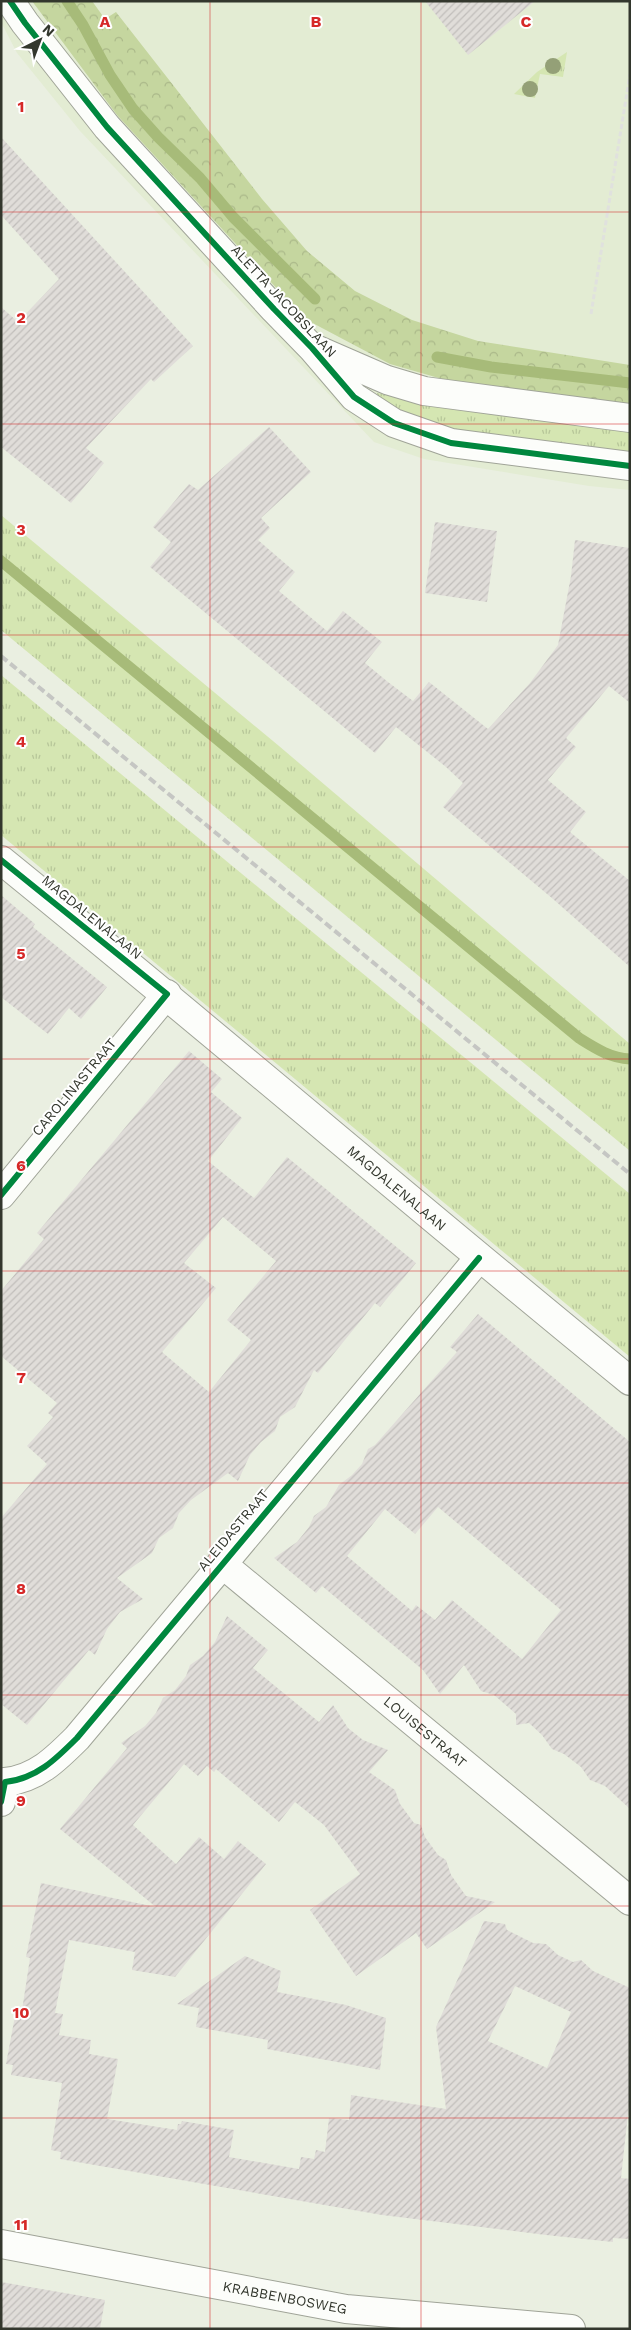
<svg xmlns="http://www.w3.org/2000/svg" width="631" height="2330" viewBox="0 0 631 2330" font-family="'Work Sans',sans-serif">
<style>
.built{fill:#e3ecd3}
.grass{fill:url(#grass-tufts)}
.forest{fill:url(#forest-crowns)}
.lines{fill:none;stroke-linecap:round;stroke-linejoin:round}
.stream{stroke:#a7bb79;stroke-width:11}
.building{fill:url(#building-hatch);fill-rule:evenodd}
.minor-casing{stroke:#a0a498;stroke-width:30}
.path{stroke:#e0e1de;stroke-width:3;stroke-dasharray:5 2.5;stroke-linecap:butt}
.minor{stroke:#fcfdfa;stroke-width:28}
.rail{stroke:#c5c6c3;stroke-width:4;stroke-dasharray:8 4;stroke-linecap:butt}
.cycleway-casing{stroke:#fff;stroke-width:9}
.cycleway{stroke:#00873e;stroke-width:6}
.tree{fill:#94a077}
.grid{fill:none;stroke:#d62828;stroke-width:1;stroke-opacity:0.55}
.labels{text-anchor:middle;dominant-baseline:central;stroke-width:4;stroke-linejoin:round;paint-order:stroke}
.street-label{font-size:14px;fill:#33372d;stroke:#fff}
.grid-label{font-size:16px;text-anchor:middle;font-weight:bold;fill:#d62828;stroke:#fff;stroke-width:4;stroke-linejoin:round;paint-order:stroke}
</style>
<defs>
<pattern id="grass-tufts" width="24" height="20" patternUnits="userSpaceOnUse" patternTransform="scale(1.25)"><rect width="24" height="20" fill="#d5e6b2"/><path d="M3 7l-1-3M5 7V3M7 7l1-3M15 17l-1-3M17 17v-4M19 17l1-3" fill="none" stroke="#b7c699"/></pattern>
<pattern id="forest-crowns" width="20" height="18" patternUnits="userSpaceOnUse" patternTransform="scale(1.25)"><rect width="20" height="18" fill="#c5d69f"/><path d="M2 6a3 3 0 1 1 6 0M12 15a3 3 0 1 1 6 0" fill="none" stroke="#aab889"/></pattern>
<pattern id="building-hatch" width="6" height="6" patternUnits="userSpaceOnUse" patternTransform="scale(1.25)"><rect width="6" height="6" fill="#e0ddd9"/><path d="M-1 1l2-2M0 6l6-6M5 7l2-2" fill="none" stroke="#c1bebb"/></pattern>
</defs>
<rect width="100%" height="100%" fill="#eaefe1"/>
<!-- built -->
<path class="built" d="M1,1H630V490L589,486L424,459L374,442L80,131L17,53L1,22Z"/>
<!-- grass -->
<g class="grass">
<path d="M567,52L563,77L540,74L535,98L514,94L537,72Z"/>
<path d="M377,393L630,432V457L445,433L407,419L376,398Z"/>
<path d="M1,515L279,746L630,1044V1151L1,630Z"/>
<path d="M1,675L630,1194V1357L1,835Z"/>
</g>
<!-- forest -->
<path class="forest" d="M32,1H92L105,19L116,12L262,199L307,251L355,291L412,320L478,341L630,365V411L470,387L390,364L305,319L117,115Z"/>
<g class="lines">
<!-- stream -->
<g class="stream">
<path d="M67,1L83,25L110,75L133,109L158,137L200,178L233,217L315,299"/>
<path d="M437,357L491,367L630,383"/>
<path d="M1,561L579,1038C595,1048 610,1058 630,1059"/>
</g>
</g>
<!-- building -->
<g class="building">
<path d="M425,1H535L468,55Z"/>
<path d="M1,137L193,346L154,382L151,379L86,448L104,463L71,503L1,447V307L18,322L59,279L1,215Z"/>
<path d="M269,427L311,472L261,518L270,528L258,540L295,572L279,591L327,631L343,611L382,642L365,663L388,682L413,701L429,682L488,729L530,683L558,645L571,576L575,540L630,548V703L609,686L566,738L576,747L548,780L586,812L570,832L630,881V967L553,899L443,807L463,783L446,767L396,727L375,753L150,567L171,542L153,527L189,484L198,490Z"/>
<path d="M435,522L497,531L487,602L425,593Z"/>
<path d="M1,895L35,924L33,927L107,987L81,1019L69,1008L48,1034L1,997Z"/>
<path d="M189,1051L222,1079L211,1092L242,1118L208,1161L254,1198L287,1157L416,1263L380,1307L375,1303L318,1373L314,1370L295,1407L280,1417L275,1431L261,1442L250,1455L238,1481L228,1473L191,1500L179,1513L173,1528L159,1538L152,1553L117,1578L143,1599L120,1612L107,1629L95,1655L89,1650L27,1725L1,1704V1518L47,1464L27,1446L53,1417L48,1413L57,1403L1,1356V1291L44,1239L37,1233ZM223,1217L276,1261L227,1320L251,1340L209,1392L162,1352L216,1288L184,1263Z"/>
<path d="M478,1314L630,1442V1809L605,1786L590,1780L581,1767L564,1754L552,1749L542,1735L529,1723L516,1725V1714L494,1695L481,1691L464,1665L440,1694L423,1670L322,1586L316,1593L274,1558L297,1542L309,1527L314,1516L326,1507L339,1485L352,1475L362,1464L368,1449L375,1445L457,1352L450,1347ZM438,1507L561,1610L522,1659L452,1600L435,1620L416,1605L412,1611L347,1556L385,1509L415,1534Z"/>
<path d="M227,1616L268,1650L253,1668L319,1722L333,1705L348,1728L363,1740L388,1750L369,1772L395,1790L400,1804L414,1823L421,1825L425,1837L438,1855L446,1860L451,1875L466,1896L495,1902L427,1949L416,1933L356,1976L310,1910L360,1874L324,1825L295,1802L279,1822L216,1769L214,1772L207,1766L198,1776L184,1764L133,1825L176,1864L199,1837L224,1859L238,1841L266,1864L175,1977L132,1970L135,1952L69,1940L55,2013L63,2014L59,2035L91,2040L89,2054L118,2059L107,2119L177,2130L178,2124H181L182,2121L234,2130L229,2157L299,2169L301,2157L314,2159L316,2150L325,2152L329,2118L349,2120L351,2095L446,2109L436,2027L484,1921L505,1924L507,1930L533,1943L546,1944L558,1955L573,1962L581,1960L593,1971L630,1988V2095L621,2178L630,2179V2239L613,2238V2242L546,2235L382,2215L60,2159L61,2152L51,2150L62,2083L11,2075L13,2065L6,2064L15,2016L21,2017L30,1958L26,1957L41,1883L156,1907L60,1829L127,1748L121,1743L145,1726L156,1713L163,1698L175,1690L186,1676L190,1665L203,1656L215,1642ZM515,1986L571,2012L547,2068L488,2041Z"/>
<path d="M245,1956L281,1971L277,1992L346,2005L386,2018L380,2070L267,2049L268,2040L196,2027L199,2008L177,2004Z"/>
<path d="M1,2282L105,2300L100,2329H1Z"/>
</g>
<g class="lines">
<!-- minor casing -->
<g class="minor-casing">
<g id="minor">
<path d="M10,1L25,23L107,127L274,309L312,348L354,397L394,423L451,443L630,466"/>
<path d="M318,350L387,380L424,391L630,418"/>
<path id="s1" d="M1,860C212,1031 419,1209 630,1381"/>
<path d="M1,1195L167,994"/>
<path id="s2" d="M221,1563L630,1901"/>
<path d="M1,1802L5,1782C36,1779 56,1759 77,1738L479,1258"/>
<path id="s3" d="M1,2244L346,2309L571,2329"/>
</g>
</g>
<!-- path -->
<path class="path" d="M591,314L630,74"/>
<!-- minor -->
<use href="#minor" class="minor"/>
<!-- rail -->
<path class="rail" d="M1,656L630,1174"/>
<!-- cycleway casing -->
<g class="cycleway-casing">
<g id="cycleway">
<path d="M10,1L25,23L107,127L274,309L312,348L354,397L394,423L451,443L630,466"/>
<path d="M1,860L167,994L1,1195"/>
<path d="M1,1802L5,1782C36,1779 56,1759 77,1738L479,1258"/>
</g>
</g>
<!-- cycleway -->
<use href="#cycleway" class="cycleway"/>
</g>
<!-- trees -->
<g class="tree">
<circle cx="553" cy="66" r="8"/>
<circle cx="530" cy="89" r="8"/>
</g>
<!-- grid -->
<path class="grid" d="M210,1V2329M421,1V2329M1,212H630M1,424H630M1,635H630M1,847H630M1,1059H630M1,1271H630M1,1483H630M1,1695H630M1,1906H630M1,2118H630"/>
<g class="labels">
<!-- street labels -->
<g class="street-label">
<text transform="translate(284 301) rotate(47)">ALETTA JACOBSLAAN</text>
<text transform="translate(92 917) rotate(39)">MAGDALENALAAN</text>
<text transform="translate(74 1087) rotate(-50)">CAROLINASTRAAT</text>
<text stroke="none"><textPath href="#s1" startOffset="514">MAGDALENALAAN</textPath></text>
<text transform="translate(233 1530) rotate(-50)">ALEIDASTRAAT</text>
<text stroke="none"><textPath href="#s2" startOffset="265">LOUISESTRAAT</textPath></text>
<text stroke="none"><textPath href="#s3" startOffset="289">KRABBENBOSWEG</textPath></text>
</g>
</g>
<g class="grid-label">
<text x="105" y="27">A</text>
<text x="316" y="27">B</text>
<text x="526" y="27">C</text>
<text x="21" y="112">1</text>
<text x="21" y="323">2</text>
<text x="21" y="535">3</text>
<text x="21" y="747">4</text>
<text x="21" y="959">5</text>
<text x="21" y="1171">6</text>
<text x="21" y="1383">7</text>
<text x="21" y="1594">8</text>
<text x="21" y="1806">9</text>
<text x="21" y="2018">10</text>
<text x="21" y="2230">11</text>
</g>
<!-- border -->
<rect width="631" height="2330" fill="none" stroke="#33372d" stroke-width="5"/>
<!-- north arrow -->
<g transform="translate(40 40) rotate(42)" stroke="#ffffff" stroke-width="4" paint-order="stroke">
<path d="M0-4L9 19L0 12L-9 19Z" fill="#33372d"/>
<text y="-8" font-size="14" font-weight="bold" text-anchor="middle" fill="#33372d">N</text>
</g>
</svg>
